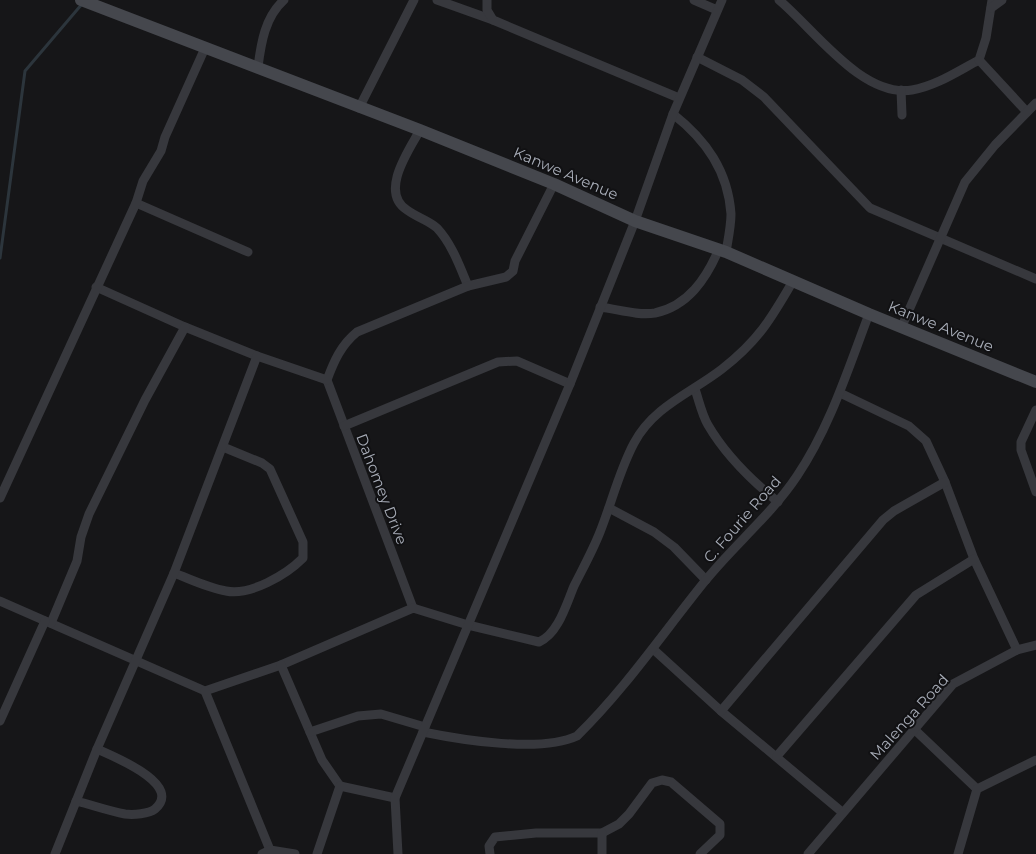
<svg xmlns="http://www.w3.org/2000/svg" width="1036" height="854" viewBox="0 0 1036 854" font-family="Montserrat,sans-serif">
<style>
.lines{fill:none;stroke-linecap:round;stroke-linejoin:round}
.stream{stroke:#2c353c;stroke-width:3}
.street{stroke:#37383d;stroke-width:9}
.secondary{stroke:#45474d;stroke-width:12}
.labels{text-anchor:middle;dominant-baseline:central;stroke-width:4;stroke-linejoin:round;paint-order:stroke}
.street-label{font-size:15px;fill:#a8adb8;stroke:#111113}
</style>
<rect width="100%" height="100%" fill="#161618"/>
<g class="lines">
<!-- stream -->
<path class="stream" d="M0,258L25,71L82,4"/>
<!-- street -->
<g class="street">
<path d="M437,0L493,20"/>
<path d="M487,0V10L493,20L679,98"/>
<path d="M694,0L717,10"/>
<path d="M779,0C814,29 862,98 912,90C936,86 958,71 979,60L986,38L992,0"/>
<path d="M991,8L1002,0"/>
<path d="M697,57L742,80L764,97L870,208L1036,279"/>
<path d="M979,60L1027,112"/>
<path d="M258,67C261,43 265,17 284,0"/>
<path d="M901,90L902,115"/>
<path d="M359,108L414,0"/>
<path d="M673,114C706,140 728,171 731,214C731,226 728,240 726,252"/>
<path d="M420,130C409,150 379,192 407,210C416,217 428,220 437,228C452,244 460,267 468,286"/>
<path d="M136,203L248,252"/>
<path d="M96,287L185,327L257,356"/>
<path d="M600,307C617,309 638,316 655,313C688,306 706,279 719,249"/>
<path d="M902,326L965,182L995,145L1036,103"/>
<path d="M327,380L413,608"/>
<path d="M695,389C699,401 702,415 708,425C726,456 751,480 778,502"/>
<path d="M840,393L909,426L926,441L945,482L974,559L1017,650"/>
<path d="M1036,410L1021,442V450L1036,492"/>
<path d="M344,426L498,362L517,361L570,384"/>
<path d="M0,498L136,203L143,181L161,151L165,137L205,48"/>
<path d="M609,508L654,532L674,547L706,580"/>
<path d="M174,573C190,579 208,588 226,591C250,596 286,575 303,558V542L270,469L262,463L223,447"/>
<path d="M0,601L205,691L281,665L413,608L468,625L539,642C558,634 566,605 574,586C583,568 593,550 600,532C612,502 619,471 634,443C654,406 691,393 722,369C758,341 771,319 793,281"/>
<path d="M51,623L77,561L81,537L89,514L145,400L185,327"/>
<path d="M653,649L721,711L842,812"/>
<path d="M281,665L322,760L340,786"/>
<path d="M205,691L270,850"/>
<path d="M721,711L883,520L894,511L945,482"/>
<path d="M0,721L45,621"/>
<path d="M915,730L977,789"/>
<path d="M310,732L358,716L381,714L425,727"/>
<path d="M423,732C462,740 541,753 577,736C625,689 663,633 705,581C734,545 771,515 797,476C830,427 848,369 869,314"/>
<path d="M777,756L916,595L974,559"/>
<path d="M76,801C92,805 109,811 125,814C133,815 149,814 155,809C184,784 112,756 97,749"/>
<path d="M55,854L97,749L174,573L257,356L327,380C334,361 341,345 357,332L468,286L506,277L513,271L515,261L554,184"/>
<path d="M262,854L270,850L295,854"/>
<path d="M317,854L340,786L395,798"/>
<path d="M398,854L395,798L570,384L635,221L673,114L722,0"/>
<path d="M490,854L489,846L495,837L536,833H602L619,824L629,814L652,783L662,780L671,782L720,824V835L700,854"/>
<path d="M602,854V833"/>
<path d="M808,854L953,684L1017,650L1036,645"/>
<path d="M958,854L977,789L1036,760"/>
</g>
<!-- secondary -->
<path class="secondary" d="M81,0L420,130L554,184L635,221L726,252L869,314L1036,382"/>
</g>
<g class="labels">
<!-- street labels -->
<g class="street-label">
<text transform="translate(566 173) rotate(23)">Kanwe Avenue</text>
<text transform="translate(941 326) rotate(22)">Kanwe Avenue</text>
<text transform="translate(382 489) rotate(69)">Dahomey Drive</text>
<text transform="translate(742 519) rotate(-49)">C. Fourie Road</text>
<text transform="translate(909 717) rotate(-48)">Malenga Road</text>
</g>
</g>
</svg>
